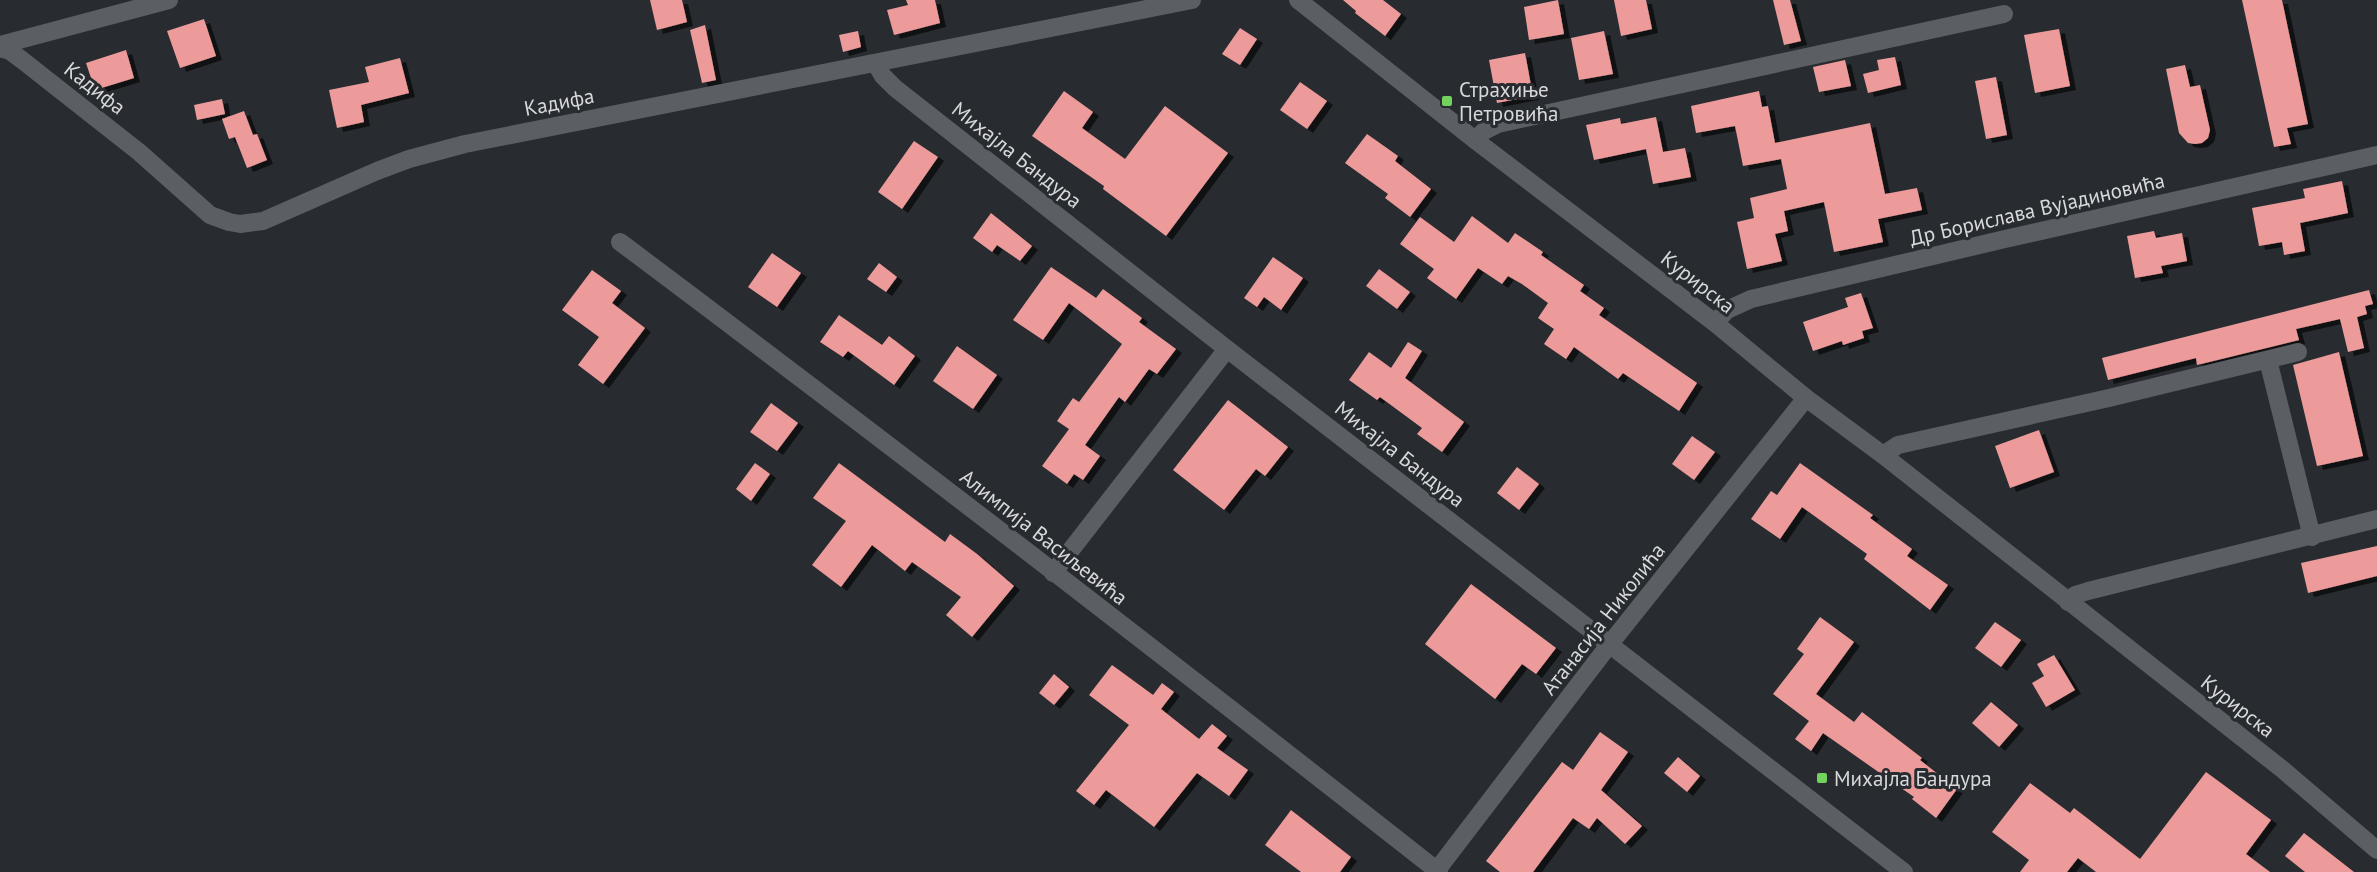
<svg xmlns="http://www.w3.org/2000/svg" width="2377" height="872" viewBox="0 0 2377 872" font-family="'PT Sans',sans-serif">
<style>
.building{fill:#ec9b9a;filter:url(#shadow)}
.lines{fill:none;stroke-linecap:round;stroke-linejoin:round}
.minor{stroke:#5b5f63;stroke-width:18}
.poi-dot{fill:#73d25d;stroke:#282b2f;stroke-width:2}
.labels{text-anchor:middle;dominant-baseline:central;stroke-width:6;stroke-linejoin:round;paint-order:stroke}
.street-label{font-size:21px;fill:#d7d9dc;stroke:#282b2f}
.poi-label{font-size:21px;fill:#d7d9dc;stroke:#282b2f;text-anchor:start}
</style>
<defs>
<filter id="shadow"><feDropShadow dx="6" dy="4" stdDeviation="0" flood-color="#0009"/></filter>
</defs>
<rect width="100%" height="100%" fill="#282b2f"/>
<!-- building -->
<g class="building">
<path d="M650,0H682L687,22L657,30Z"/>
<path d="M906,0H935L940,23L894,35L887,10L908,5Z"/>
<path d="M1343,0H1383L1401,14L1385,36L1355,13L1356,11Z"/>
<path d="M1558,0L1564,34L1529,40L1524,7Z"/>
<path d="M1614,0H1646L1652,29L1621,36Z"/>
<path d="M1773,0H1790L1801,41L1784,45Z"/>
<path d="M2242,0H2282L2308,124L2287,128L2291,144L2274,147Z"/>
<path d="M204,19L216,56L180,68L167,31Z"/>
<path d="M705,25L716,80L702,83L690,30Z"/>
<path d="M1240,28L1257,39L1240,65L1222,54Z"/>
<path d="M2059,29L2070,86L2035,93L2024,35Z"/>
<path d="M858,31L861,47L843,52L839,35Z"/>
<path d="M1604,31L1613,74L1579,80L1571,38Z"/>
<path d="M126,50L134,78L95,90L86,63Z"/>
<path d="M1525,53L1533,96L1497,103L1489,60Z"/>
<path d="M1895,57L1901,85L1868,93L1863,74L1879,70L1877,60Z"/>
<path d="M400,58L409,93L361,105L364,122L337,128L329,90L369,82L365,67Z"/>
<path d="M1845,60L1851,86L1819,92L1813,67Z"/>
<path d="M2185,65L2190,87L2200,85L2210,130L2208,138L2202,143L2195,144L2188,143L2179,133L2166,69Z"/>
<path d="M1996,77L2007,135L1986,139L1975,81Z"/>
<path d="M1300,82L1327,101L1307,129L1280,110Z"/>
<path d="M1064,91L1093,112L1082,128L1125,159L1165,106L1228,153L1166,236L1103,189L1104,186L1032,136Z"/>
<path d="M1759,91L1762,107L1768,106L1775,143L1870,123L1885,194L1917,188L1922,210L1878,219L1883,242L1834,252L1824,202L1784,211L1788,231L1775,234L1782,261L1747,269L1737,222L1754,218L1750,198L1787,189L1781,159L1743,166L1735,126L1696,133L1691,106Z"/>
<path d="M222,99L225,114L197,120L194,105Z"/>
<path d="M244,111L253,135L257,134L267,160L247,168L235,137L229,139L222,119Z"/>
<path d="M1656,117L1663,152L1685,148L1691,177L1653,184L1646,149L1594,160L1586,125L1620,118L1621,124Z"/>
<path d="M1367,134L1398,156L1395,161L1431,189L1410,217L1385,198L1388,194L1345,163Z"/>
<path d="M914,141L938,157L902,209L878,192Z"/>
<path d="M2342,181L2348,213L2300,223L2305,251L2284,255L2282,242L2259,246L2252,208L2305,198L2303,189Z"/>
<path d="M991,213L1032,246L1020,261L997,245L992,252L973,238Z"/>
<path d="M1472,216L1508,243L1515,233L1543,252L1541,255L1584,285L1580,291L1604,308L1599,315L1697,383L1679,411L1623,373L1618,379L1574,347L1566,359L1544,344L1554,329L1538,318L1548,303L1522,284L1508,276L1502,284L1478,268L1456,299L1427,278L1434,269L1400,244L1420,217L1454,242Z"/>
<path d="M2154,231L2156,238L2182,233L2187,261L2161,266L2163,273L2135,278L2127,236Z"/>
<path d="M772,253L801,273L777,307L748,287Z"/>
<path d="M1273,257L1303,278L1281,310L1264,297L1257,307L1244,298Z"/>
<path d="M879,263L897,277L886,292L867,279Z"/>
<path d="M1051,267L1096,298L1103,289L1142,318L1139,322L1176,349L1157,374L1149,369L1125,402L1119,397L1085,445L1100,456L1083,480L1074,474L1067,484L1042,466L1069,429L1057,421L1073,398L1079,402L1122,344L1069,303L1043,340L1013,320Z"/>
<path d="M1379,269L1410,292L1397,309L1366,286Z"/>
<path d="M592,270L621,291L612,303L645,328L603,384L578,365L599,337L562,310Z"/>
<path d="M2369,290L2373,304L2365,306L2367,314L2357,317L2364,348L2348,352L2340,319L2296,329L2299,340L2197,365L2196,358L2108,380L2102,358Z"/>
<path d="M1861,293L1873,328L1862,331L1864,338L1843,345L1842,341L1813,351L1803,322L1848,307L1845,298Z"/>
<path d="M839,315L882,345L889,336L915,356L894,385L848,351L843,357L820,342Z"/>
<path d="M1408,342L1422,351L1405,378L1464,422L1442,452L1417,434L1422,428L1380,397L1377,400L1349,380L1369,352L1391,368Z"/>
<path d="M957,346L997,375L973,409L933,381Z"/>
<path d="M2339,352L2363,456L2317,466L2293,365Z"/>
<path d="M1228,400L1288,447L1265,476L1256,469L1224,510L1173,470Z"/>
<path d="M771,403L798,423L777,451L750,432Z"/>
<path d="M2039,430L2054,472L2010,488L1995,446Z"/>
<path d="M1692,436L1715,452L1694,480L1672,464Z"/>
<path d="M755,463L770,474L751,501L736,489Z"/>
<path d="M839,463L945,542L950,534L977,554L1014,586L972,637L946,615L961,597L912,562L905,571L872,545L841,587L812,565L846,521L813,498Z"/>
<path d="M1800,463L1873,515L1870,518L1912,549L1907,556L1948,585L1930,610L1864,559L1867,554L1802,507L1780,539L1751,519L1771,491L1777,495Z"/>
<path d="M1517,467L1539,484L1519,510L1497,493Z"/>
<path d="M2377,546V576L2308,593L2301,563Z"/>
<path d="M1471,584L1556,648L1536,674L1522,664L1495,699L1425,644Z"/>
<path d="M1820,617L1854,642L1816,694L1854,722L1862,712L1922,758L1920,760L1957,789L1936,818L1912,799L1914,797L1823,733L1811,751L1795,739L1809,721L1773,694L1804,654L1797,649Z"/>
<path d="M1995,622L2021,640L2001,667L1975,648Z"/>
<path d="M2054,655L2075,690L2046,707L2032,683L2044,676L2037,664Z"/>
<path d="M1112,665L1153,695L1162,683L1174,692L1161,709L1199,739L1212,724L1227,736L1217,748L1248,770L1229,796L1197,773L1154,827L1106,790L1094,805L1076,791L1129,725L1089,695Z"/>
<path d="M1054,674L1069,687L1054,705L1039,693Z"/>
<path d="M1991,702L2018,725L1999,747L1972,723Z"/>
<path d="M1600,732L1628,752L1601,790L1642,826L1625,844L1597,818L1589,829L1573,818L1533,872H1500L1486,861L1562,762L1573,770Z"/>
<path d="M1678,757L1700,776L1687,792L1664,773Z"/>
<path d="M2206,772L2271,820L2246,854L2270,872H2096L2078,858L2067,872H2020L2029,860L1992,832L2030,783L2070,813L2074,808L2140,859Z"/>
<path d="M1291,810L1351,857L1340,872H1301L1265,845Z"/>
<path d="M2304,833L2354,872H2305L2285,856Z"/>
</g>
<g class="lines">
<!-- minor -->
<g class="minor">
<path d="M1298,0L1475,140L1715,323L1806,398L1883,455L2282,769L2377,850"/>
<path d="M0,45L169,0"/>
<path d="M0,48L10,51L22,60L139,152L210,215L229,222L240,224L263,221L377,171L409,159L465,144L1192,0"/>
<path d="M876,64L883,76L895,88L1227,349L1904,872"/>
<path d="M1475,140L1484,131L1498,124L2004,14"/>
<path d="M620,242C895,448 1168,659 1439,872"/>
<path d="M1715,323L1727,310L1751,299L2005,239L2377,155"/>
<path d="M2268,360L2312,537"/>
<path d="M1883,455L1898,445L2109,398L2298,352"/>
<path d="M1053,573L1227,349"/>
<path d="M2068,602L2075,595L2088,591L2377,519"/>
<path d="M1437,870L1609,645L1806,398"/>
</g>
</g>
<!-- markers -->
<g class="poi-dot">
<rect x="1441" y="95" width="12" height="12" rx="3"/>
<rect x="1816" y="772" width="12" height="12" rx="3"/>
</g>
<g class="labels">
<!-- street labels -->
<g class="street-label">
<text transform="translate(95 88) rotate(38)">Кадифа</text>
<text transform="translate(559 102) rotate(-11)">Кадифа</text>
<text transform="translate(1017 155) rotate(38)">Михајла Бандура</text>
<text transform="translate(2037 209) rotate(-13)">Др Борислава Вујадиновића</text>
<text transform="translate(1698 282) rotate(38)">Курирска</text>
<text transform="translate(1400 454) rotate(38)">Михајла Бандура</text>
<text transform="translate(1044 537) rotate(38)">Алимпија Васиљевића</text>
<text transform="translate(1603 619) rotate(-52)">Атанасија Николића</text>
<text transform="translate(2238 706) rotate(38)">Курирска</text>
</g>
<!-- poi labels -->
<g class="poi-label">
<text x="1459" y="89">Страхиње<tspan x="1459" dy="24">Петровића</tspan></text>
<text x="1834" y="778">Михајла Бандура</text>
</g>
</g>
</svg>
